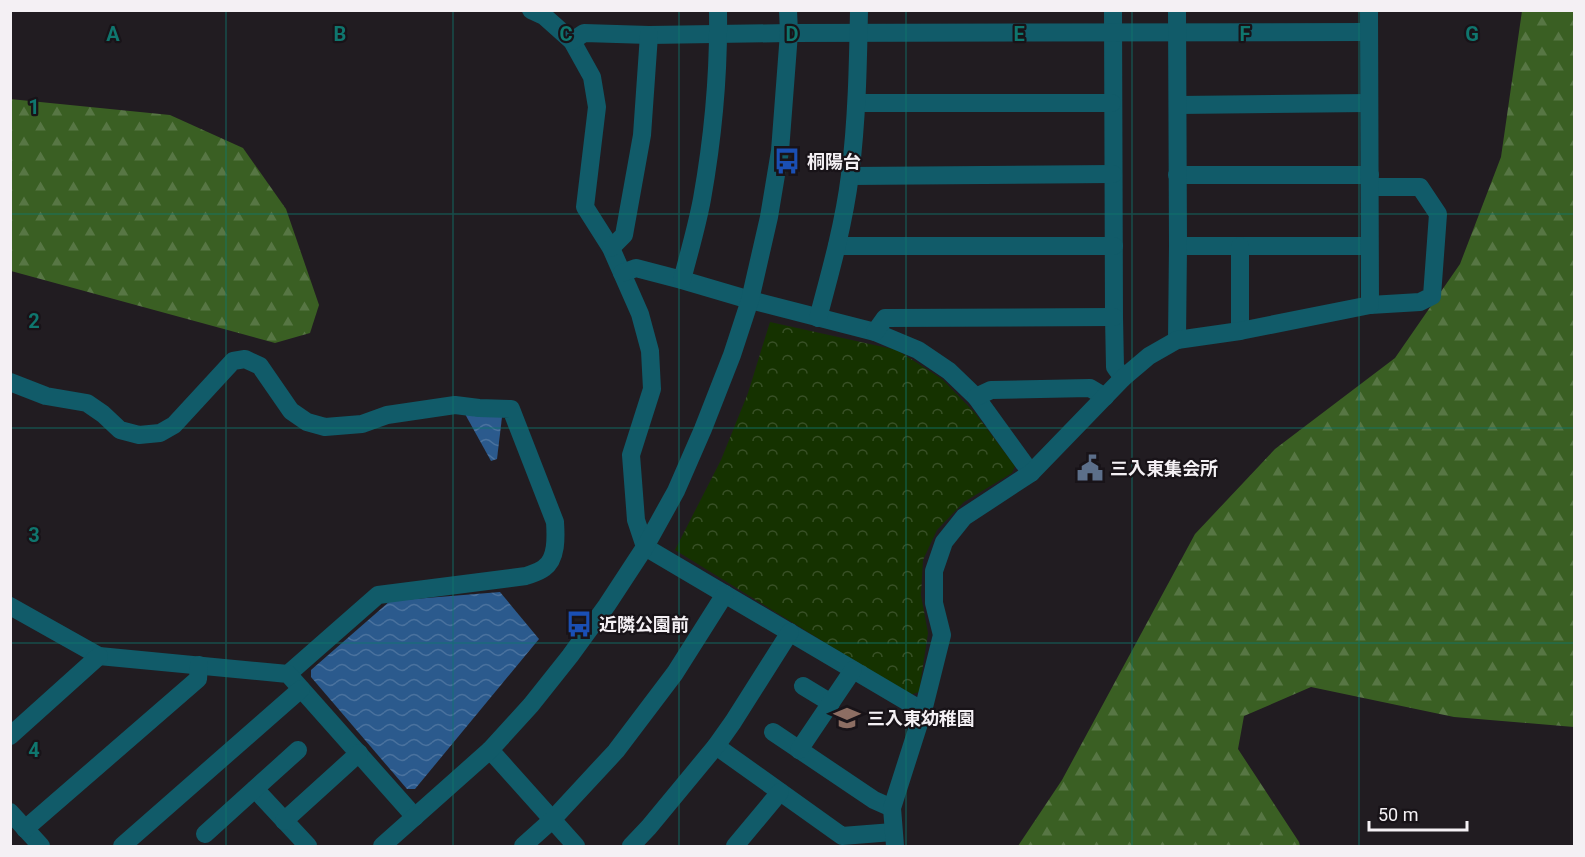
<svg xmlns="http://www.w3.org/2000/svg" width="1585" height="857" viewBox="0 0 1585 857" font-family="Roboto,'Noto Sans JP',sans-serif">
<style>
.forest{fill:url(#forest-firs)}
.park{fill:url(#park-crowns)}
.water{fill:url(#water-waves)}
.lines{fill:none;stroke-linecap:round;stroke-linejoin:round}
.minor{stroke:#115b69;stroke-width:18}
.grid{fill:none;stroke:#0f766e;stroke-width:1.5;stroke-opacity:0.55}
.labels{text-anchor:middle;dominant-baseline:central;stroke-width:4.5;stroke-linejoin:round;paint-order:stroke}
.poi-label{font-size:18px;font-weight:bold;fill:#f4f0f4;stroke:#181318;text-anchor:start}
.grid-label{font-size:20px;text-anchor:middle;font-weight:bold;fill:#0f766e;stroke:#181318;stroke-width:4.5;stroke-linejoin:round;paint-order:stroke}
</style>
<defs>
<pattern id="forest-firs" width="22" height="20" patternUnits="userSpaceOnUse" patternTransform="scale(1.5)"><rect width="22" height="20" fill="#3a5f23"/><path d="M5 1l3.5 6h-7zM16 11l3.5 6h-7z" fill="#577644"/></pattern>
<pattern id="park-crowns" width="20" height="18" patternUnits="userSpaceOnUse" patternTransform="scale(1.5)"><rect width="20" height="18" fill="#153200"/><path d="M2 6a3 3 0 1 1 6 0M12 15a3 3 0 1 1 6 0" fill="none" stroke="#385026"/></pattern>
<pattern id="water-waves" width="16" height="10" patternUnits="userSpaceOnUse" patternTransform="scale(1.5)"><rect width="16" height="10" fill="#2b5a8d"/><path d="M0 5q4-4 8 0t8 0" fill="none" stroke="#4a729e"/></pattern>
</defs>
<rect width="100%" height="100%" fill="#211c21"/>
<!-- forest -->
<g class="forest">
<path d="M1522,11H1574V727L1454,717L1311,687L1244,716L1238,749L1299,842L1300,846H1018L1062,780L1195,534L1275,449L1395,358L1460,264L1501,157Z"/>
<path d="M10,99L170,115L243,148L286,209L319,305L310,333L275,343L11,271Z"/>
</g>
<!-- park -->
<path class="park" d="M770,322L897,350L942,379L975,413L1015,466L1012,473L964,502L937,530L923,560L921,595L928,633L919,692L910,695L675,550L721,460L748,393Z"/>
<!-- water -->
<g class="water">
<path d="M465,414L502,417L497,459L491,461Z"/>
<path d="M500,592L539,639L415,789H407L311,677V670L390,601Z"/>
</g>
<g class="lines">
<!-- minor -->
<g class="minor">
<path d="M531,10L544,16L572,41L592,77L597,107L585,207L611,248L640,314L650,351L652,389L631,455L636,520L645,547L923,711"/>
<path d="M1113,10L1114,317L1115,367L1123,378"/>
<path d="M572,41L584,33L649,35L789,33L1369,32"/>
<path d="M857,103H1112"/>
<path d="M1178,105L1369,103"/>
<path d="M1177,175H1370"/>
<path d="M850,176L1113,174"/>
<path d="M1370,187H1420L1438,214L1432,296L1420,302L1370,305"/>
<path d="M837,246H1114"/>
<path d="M1178,246H1369"/>
<path d="M611,248L624,235L642,135L649,35"/>
<path d="M622,273L636,268L682,280L750,300L875,332L918,350L949,371L976,397L1031,473"/>
<path d="M682,280C689,253 697,226 702,199C713,137 719,74 718,10"/>
<path d="M818,318C831,270 844,223 850,175C857,120 858,65 859,10"/>
<path d="M1240,331V246"/>
<path d="M875,332L885,318L1114,317"/>
<path d="M1177,340L1178,246L1177,10"/>
<path d="M10,382L46,396L87,403L103,414L120,430L139,435L160,433L174,425L233,361L245,359L260,366L291,411L307,422L325,427L362,424L387,415L455,405L479,408L511,409L555,522C556,537 557,559 544,568C539,572 531,574 526,576L378,595L288,674"/>
<path d="M976,397L991,390L1090,388L1105,397"/>
<path d="M10,606L99,656L288,674L415,817"/>
<path d="M803,686L831,703"/>
<path d="M773,732L874,800L892,808"/>
<path d="M10,736L99,656"/>
<path d="M716,746L842,836L893,832"/>
<path d="M490,750L576,846"/>
<path d="M799,750L853,670"/>
<path d="M255,789L308,846"/>
<path d="M10,812L41,846"/>
<path d="M284,821L359,753"/>
<path d="M25,829L198,679L199,665"/>
<path d="M205,834L298,750"/>
<path d="M122,846L301,689"/>
<path d="M382,846L490,750L531,705L570,656L607,605L645,547L676,491L703,429L732,355L750,300L769,217L780,151L789,33L788,10"/>
<path d="M523,846L552,820L616,751L675,673L725,594"/>
<path d="M631,846L649,827L716,746L733,722L790,632"/>
<path d="M735,846L780,792"/>
<path d="M895,846L892,808L923,711L942,635L934,603V571L944,542L964,517L1031,473L1123,378L1149,356L1177,340L1240,331L1370,305L1369,10"/>
</g>
</g>
<!-- grid -->
<path class="grid" d="M226,10V846M453,10V846M679,10V846M906,10V846M1132,10V846M1359,10V846M10,214H1574M10,428H1574M10,643H1574"/>
<!-- icons -->
<defs>
<g id="bus-bare" transform="scale(2.07)"><path d="M-5-6H5V4H4V6H2V4H-2V6H-4V4H-5ZM-3.5-4V0h7V-4ZM-3.5 1.2v1.5H-2V1.2ZM2 1.2v1.5H3.5V1.2Z" fill="#1a4fb4" stroke="#181318" stroke-width="2.5" paint-order="stroke"/></g>
<g id="civic-bare" transform="scale(2.07)"><path d="M-.6-6.5H3V-4.5H.6V-3L4-1V1h2V6H-6V1h2V-1L-.6-3ZM-1.2 2.5V6h2.4V2.5Z" fill="#5c6f8a" stroke="#181318" stroke-width="2.5" paint-order="stroke"/></g>
<g id="school-bare" transform="scale(2.07)"><path d="M0-5L7-2L0 1L-7-2ZM-4 1L0 2.5L4 1V4Q0 6-4 4Z" fill="#8d6e63" stroke="#181318" stroke-width="2.5" paint-order="stroke"/></g>
</defs>
<g fill-rule="evenodd">
<use href="#bus-bare" x="787" y="161"/>
<use href="#civic-bare" x="1090" y="468"/>
<use href="#bus-bare" x="579" y="624"/>
<use href="#school-bare" x="847" y="718"/>
</g>
<g class="labels">
<!-- poi labels -->
<g class="poi-label">
<text x="807" y="161">桐陽台</text>
<text x="1110" y="468">三入東集会所</text>
<text x="599" y="624">近隣公園前</text>
<text x="867" y="718">三入東幼稚園</text>
</g>
</g>
<g class="grid-label">
<text x="113" y="41">A</text>
<text x="340" y="41">B</text>
<text x="566" y="41">C</text>
<text x="792" y="41">D</text>
<text x="1019" y="41">E</text>
<text x="1245" y="41">F</text>
<text x="1472" y="41">G</text>
<text x="34" y="114">1</text>
<text x="34" y="328">2</text>
<text x="34" y="542">3</text>
<text x="34" y="757">4</text>
</g>
<!-- border -->
<rect width="1585" height="857" fill="none" stroke="#f4f0f4" stroke-width="24"/>
<!-- scale -->
<path d="M1369 821v9h98v-9" fill="none" stroke="#f4f0f4" stroke-width="3"/>
<text x="1378" y="821" font-size="18" fill="#f4f0f4" stroke="#181318" stroke-width="4.5" paint-order="stroke">50 m</text>
</svg>
